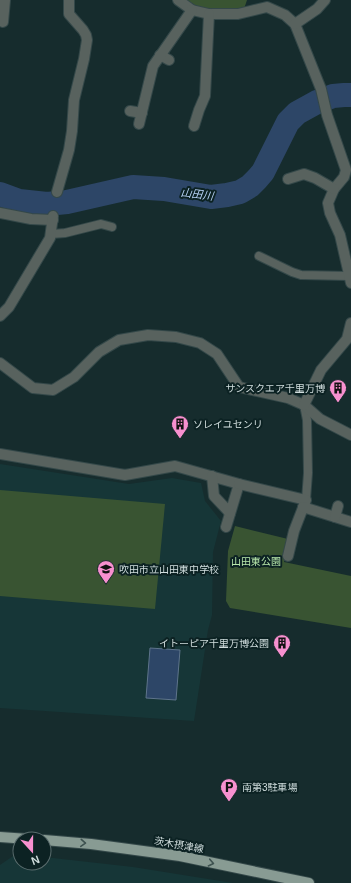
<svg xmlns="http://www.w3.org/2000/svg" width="351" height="883" viewBox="0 0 351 883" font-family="Arial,'Noto Sans JP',sans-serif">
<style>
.built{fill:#163637}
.green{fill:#395432}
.water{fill:#2d4667;stroke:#5e748b}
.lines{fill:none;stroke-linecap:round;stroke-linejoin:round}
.river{stroke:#2d4667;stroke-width:24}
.lane-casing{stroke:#344849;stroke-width:10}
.street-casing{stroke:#344849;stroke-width:12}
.primary-casing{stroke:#344849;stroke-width:12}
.lane{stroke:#58625e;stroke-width:8}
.street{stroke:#58625e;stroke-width:10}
.primary{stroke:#889b93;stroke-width:10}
.oneway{stroke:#3e5250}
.labels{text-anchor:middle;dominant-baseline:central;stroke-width:4;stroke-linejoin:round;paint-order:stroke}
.poi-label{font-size:10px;fill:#d1dede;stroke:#0c2223;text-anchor:start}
.park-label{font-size:10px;fill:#b8e7ab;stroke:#0c2223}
.street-label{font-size:10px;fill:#d1dede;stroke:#0c2223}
.water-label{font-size:11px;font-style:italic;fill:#b6d1f4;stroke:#0c2223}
</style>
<rect width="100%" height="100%" fill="#162c2d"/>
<!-- built -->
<g class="built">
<path d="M0,464L129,484L172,478L201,483L205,501L221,521L213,552L212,615L208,630L194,721L0,708Z"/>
<path d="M16,854L20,855V863H44V857L133,867L233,883H0V865Z"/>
</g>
<!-- green -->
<g class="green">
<path d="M186,0H247L244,9L213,11L193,6Z"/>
<path d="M0,490L165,504L155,609L0,596Z"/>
<path d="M235,526L288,539L284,562L351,576V628L230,608L226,601L228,551Z"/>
</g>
<!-- water -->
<path class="water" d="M150,648L180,650L176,700L146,698Z"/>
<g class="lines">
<!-- river -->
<path class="river" d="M0,194L19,201L47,204L67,202L133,187L164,189L211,197L227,195L240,192L250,186L257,179L263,172L288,122L297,113L317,102L333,96L344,95H351"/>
<!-- lane casing -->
<g class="lane-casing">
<g id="lane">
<path d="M51,234L65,233L101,224L112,227"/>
<path d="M259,256L292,272L301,275L349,276"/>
<path d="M304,405L307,420L308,473L306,500"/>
</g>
</g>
<!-- street casing -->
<g class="street-casing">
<g id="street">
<path d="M178,0L192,10L209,14H238L267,7L285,15L295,24L321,89L327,115L346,170L344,177L334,189L328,203L330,213L340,235L351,283"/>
<path d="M3,22L5,0"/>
<path d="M295,24L317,9L325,0"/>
<path d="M160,55L169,60"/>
<path d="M130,111L142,113"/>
<path d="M139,124L153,66L192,10"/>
<path d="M194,126L199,110L205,96L209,14"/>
<path d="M288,179L304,174L315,178L334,189"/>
<path d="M57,192L69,150L72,131L74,100L84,59L87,40L86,35L83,30L69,14V0"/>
<path d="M0,213L31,219L53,220"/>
<path d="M0,316L9,307L50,238L53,216"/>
<path d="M0,363L33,388L53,390L74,377L99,352L119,340L148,335L176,337L200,343L217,354L239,387L288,398L304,405L320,419L351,435"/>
<path d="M304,405L321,370L347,339L351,323"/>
<path d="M0,454L125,475L175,466L239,484L226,527"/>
<path d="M212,476L214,496L230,513"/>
<path d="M239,484L306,500L294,531L288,556"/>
<path d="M303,507L351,522"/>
<path d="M335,517L338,506"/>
</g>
</g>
<!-- primary casing -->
<g class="primary-casing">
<g id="primary">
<path d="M0,837L28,839"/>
<path d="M44,840L91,844L180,856L309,883"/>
</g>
</g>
<!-- lane -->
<use href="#lane" class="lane"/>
<!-- street -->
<use href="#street" class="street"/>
<!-- primary -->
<use href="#primary" class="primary"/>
</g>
<!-- one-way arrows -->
<defs><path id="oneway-chevron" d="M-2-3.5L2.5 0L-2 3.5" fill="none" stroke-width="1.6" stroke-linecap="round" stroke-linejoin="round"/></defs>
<g class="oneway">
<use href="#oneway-chevron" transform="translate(83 843) rotate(4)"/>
<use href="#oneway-chevron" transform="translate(211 863) rotate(12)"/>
</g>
<!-- icons -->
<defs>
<g id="building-pin" transform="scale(0.9)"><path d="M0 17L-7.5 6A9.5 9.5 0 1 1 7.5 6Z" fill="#f790cf" stroke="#0c2223"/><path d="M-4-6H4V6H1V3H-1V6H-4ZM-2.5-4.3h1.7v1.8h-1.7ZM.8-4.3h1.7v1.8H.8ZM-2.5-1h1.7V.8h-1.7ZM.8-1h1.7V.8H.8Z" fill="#111"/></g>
<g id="school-pin" transform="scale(0.9)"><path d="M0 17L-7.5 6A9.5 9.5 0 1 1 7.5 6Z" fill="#f790cf" stroke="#0c2223"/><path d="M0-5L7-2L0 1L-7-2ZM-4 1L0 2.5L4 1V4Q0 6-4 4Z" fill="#111"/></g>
<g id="parking-pin" transform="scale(0.9)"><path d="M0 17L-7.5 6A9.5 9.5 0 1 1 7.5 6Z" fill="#f790cf" stroke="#0c2223"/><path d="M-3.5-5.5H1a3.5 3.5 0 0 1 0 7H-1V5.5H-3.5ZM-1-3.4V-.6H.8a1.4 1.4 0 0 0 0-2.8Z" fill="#111"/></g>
</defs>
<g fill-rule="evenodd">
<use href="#building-pin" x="338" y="388"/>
<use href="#building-pin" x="180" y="424"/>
<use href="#school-pin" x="106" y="569"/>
<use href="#building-pin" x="282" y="643"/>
<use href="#parking-pin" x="229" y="787"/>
</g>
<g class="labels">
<!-- poi labels -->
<g class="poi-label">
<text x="325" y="388" text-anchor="end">サンスクエア千里万博</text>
<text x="193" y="424">ソレイユセンリ</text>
<text x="119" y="569">吹田市立山田東中学校</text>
<text x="269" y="643" text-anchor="end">イトーピア千里万博公園</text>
<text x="242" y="787">南第3駐車場</text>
</g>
<!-- park labels -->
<g class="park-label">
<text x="256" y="561">山田東公園</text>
</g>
<!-- street labels -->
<g class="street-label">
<text transform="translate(179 845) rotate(10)">茨木摂津線</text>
</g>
<!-- water labels -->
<g class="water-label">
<text transform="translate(197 194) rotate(7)">山田川</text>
</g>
</g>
<!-- north arrow -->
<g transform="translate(32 851) rotate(159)"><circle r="19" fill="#0c2223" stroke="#5b6d6e"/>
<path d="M0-3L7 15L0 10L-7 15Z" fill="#f790cf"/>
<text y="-6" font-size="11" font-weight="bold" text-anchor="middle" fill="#d1dede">N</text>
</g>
</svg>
